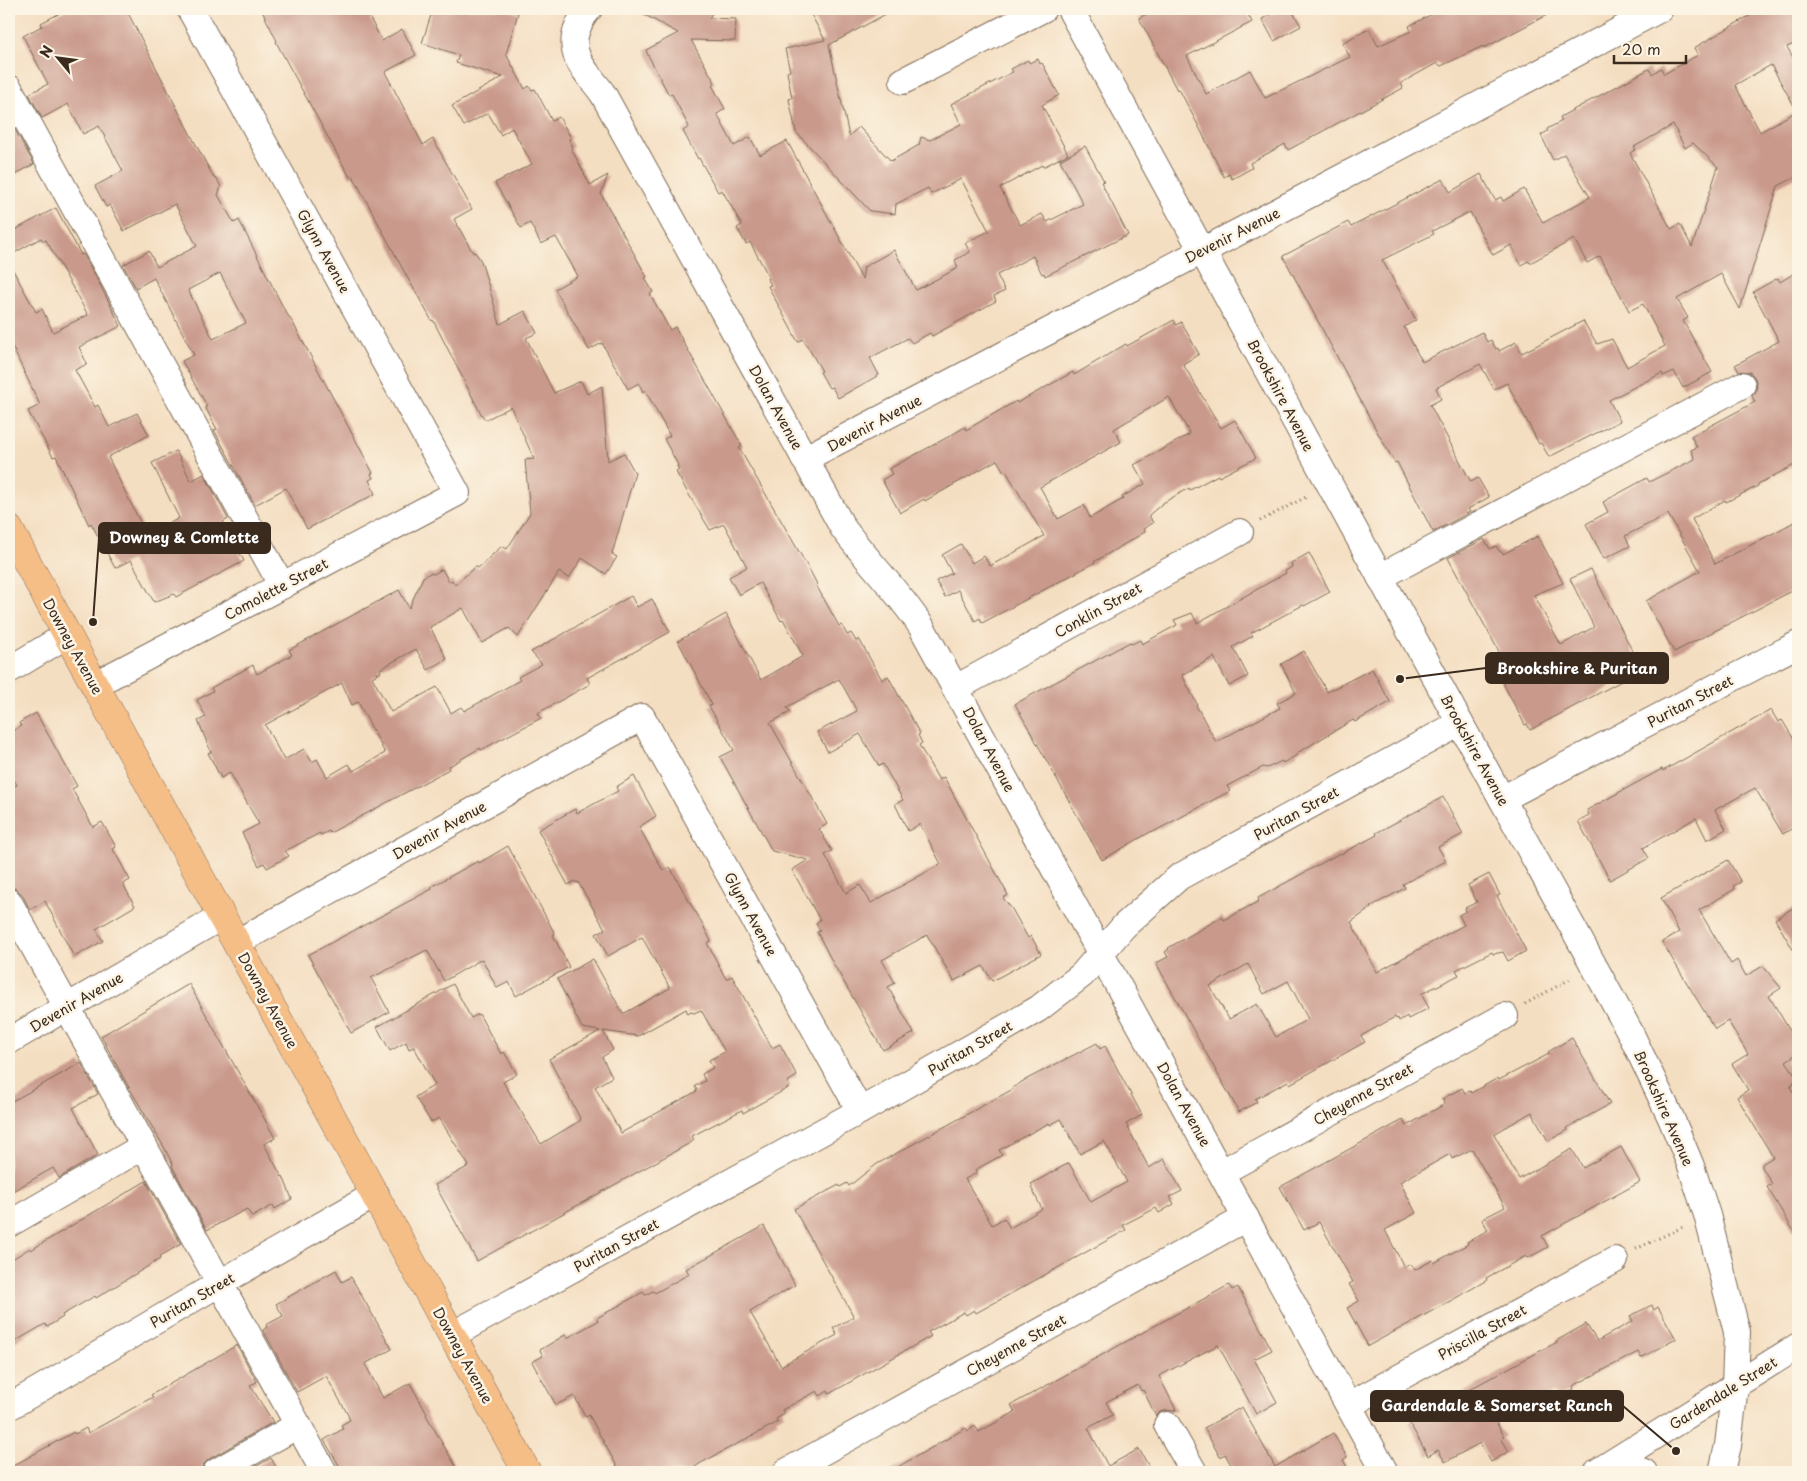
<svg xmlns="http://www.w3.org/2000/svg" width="1807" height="1481" viewBox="0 0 1807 1481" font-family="'Playpen Sans',sans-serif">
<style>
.building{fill:#c99a8c;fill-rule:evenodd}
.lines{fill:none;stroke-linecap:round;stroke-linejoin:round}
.minor-casing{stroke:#7c6957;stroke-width:28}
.major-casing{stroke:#7c6957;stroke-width:29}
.path{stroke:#7c6957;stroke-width:3;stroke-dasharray:1 4;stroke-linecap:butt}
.minor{stroke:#fff;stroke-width:26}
.major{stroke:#f6be87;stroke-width:28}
.labels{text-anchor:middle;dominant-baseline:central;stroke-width:5;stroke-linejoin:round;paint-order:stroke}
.street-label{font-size:14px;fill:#3b2a1e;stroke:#fcf5e5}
.leader{fill:none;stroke:#3b2a1e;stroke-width:2}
.callout-dot{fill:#3b2a1e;stroke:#fcf5e5;stroke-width:2}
.callout{fill:#3b2a1e;stroke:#3b2a1e;stroke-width:2}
.callout-label{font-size:15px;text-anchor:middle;font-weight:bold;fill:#fff}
</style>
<rect width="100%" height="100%" fill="#fcf5e5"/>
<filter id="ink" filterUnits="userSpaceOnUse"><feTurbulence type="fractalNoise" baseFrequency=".02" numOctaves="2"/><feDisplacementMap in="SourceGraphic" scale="10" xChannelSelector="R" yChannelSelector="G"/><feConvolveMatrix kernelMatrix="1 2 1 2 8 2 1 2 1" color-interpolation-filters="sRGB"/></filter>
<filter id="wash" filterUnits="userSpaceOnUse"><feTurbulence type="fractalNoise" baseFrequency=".0096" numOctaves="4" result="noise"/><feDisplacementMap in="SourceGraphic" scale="20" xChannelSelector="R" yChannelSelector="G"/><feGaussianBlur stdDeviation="1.12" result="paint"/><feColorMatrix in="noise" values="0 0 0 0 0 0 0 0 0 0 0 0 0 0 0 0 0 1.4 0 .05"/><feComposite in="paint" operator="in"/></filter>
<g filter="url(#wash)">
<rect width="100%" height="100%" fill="#f4dec1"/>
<g id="blocks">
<!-- building -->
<g class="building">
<path d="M68,9H126L186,126L214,178L217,179L221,187L218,195L234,223L239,220L285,311L293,323L373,473L371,474L373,478L369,480L375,494L307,529L286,488L255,505L214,430L217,429L205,407L207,406L182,361L194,355L154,278L136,288L123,265L149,251L157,267L197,246L175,204L124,231L110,205L106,207L95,186L123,171L99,126L83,134L68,104L42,118L29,94L48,84L23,36L42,26L41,23ZM220,273L246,323L213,339L188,290Z"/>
<path d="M261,9H365L382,41L402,29L416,55L385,72L423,145L433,139L472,209L454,219L473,253L475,252L481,261L500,324L525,311L537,333L526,338L554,393L581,381L587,394L602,386L608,461L624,453L635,473L612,554L617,557L606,574L582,558L569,578L559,572L518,637L509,628L482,643L463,608L430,627L447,659L428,670L416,649L380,669L381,672L372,677L391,712L437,687L451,713L461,707L464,711L520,680L518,677L542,664L531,652L631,596L637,607L652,599L670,632L587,678L590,684L538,713L541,718L481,750L480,748L448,767L449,769L414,788L330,833L329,831L321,835L320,833L285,851L289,856L267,868L264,863L259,866L242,833L259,824L230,773L221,778L208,753L211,752L198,721L206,717L197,700L213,691L211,688L253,665L257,674L292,655L289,650L399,590L409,608L423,577L430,573L434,574L442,569L449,582L452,580L455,585L476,566L478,568L502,546L507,549L530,513L525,460L534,459L511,407L485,420L479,410L433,320L432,321L406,275L353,176L350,177L343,165L276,42L277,41ZM342,683L352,705L358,702L385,753L353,771L349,764L327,777L317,759L312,762L304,749L284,760L265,725Z"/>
<path d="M433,9H504L518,13L506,54L525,89L529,86L532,90L535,89L552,121L559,117L571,138L569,139L573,147L571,148L590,185L608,175L601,194L647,277L645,278L653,292L650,294L670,330L675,327L742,446L739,448L809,569L817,584L816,585L839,626L842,625L847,635L851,633L856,641L859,639L882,680L888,676L920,734L918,735L922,743L919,745L939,780L944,777L1008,895L1003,898L1012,909L1028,938L1031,936L1041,954L992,981L983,966L954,981L927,935L882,960L895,983L888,987L914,1033L883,1050L833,963L817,932L820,931L816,923L820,920L792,870L808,860L772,851L720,757L734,750L709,706L712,705L678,641L726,614L761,680L803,656L783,619L781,621L760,583L739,595L729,577L747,567L724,524L710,530L685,488L676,472L679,470L677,466L678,465L664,439L670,436L645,390L643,392L639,383L628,389L602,343L589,350L555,289L578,276L556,237L541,244L530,223L521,228L495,183L532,164L512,128L501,135L488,113L464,126L452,106L503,77L456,63L459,55L422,43ZM839,679L857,711L817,732L828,752L860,734L879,766L883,764L903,800L895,804L908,831L920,824L941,864L871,903L860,885L846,893L825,855L832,851L819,829L827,824L770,723L790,712L787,707Z"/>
<path d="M634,9H715L709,18L736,19L735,41L691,40L715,83L712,85L725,109L717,114L734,146L750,137L760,155L787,141L862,279L864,267L894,250L916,290L958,268L955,260L970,252L965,243L989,231L961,179L931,194L928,188L896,204L895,214L870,211L796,132L789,99L792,98L787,72L790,71L785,49L825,40L808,9H895L829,45L849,136L859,127L891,161L919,145L921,137L930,140L961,124L951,104L1013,72L1011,69L1028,60L1029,63L1038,59L1040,64L1042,63L1059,95L1042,105L1068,154L1043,167L1042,165L1000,188L1020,225L1042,214L1047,222L1083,204L1060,160L1085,146L1104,181L1101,182L1128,235L1045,276L1044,273L1042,274L1033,256L997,275L1005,291L994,296L996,301L932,336L930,333L912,343L908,338L870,358L879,375L838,398L832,387L829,388L820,372L822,371L803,339L798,342L768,286L771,285L767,278L769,277L750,242L746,244L737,228L742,225L722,190L718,192L699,158L698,159L683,131L689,127L672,94L669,95L648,55L646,50L678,33Z"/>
<path d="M1156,9H1245L1252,22L1187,56L1206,94L1250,70L1265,98L1350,57L1342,43L1369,29L1378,46L1411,31L1409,26L1442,9H1558L1484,48L1483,46L1441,66L1437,63L1401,83L1403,88L1288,150L1285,144L1250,163L1252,168L1232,179L1229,174L1224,177L1200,129L1179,89L1177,90L1139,18Z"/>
<path d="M1281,9H1291L1301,26L1274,41L1262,19Z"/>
<path d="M1761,9H1798V42L1787,47L1798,66V176L1778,186L1740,309L1721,274L1677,299L1688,318L1683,321L1712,372L1683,388L1674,371L1663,376L1662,373L1609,400L1620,421L1549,457L1541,443L1539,444L1507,383L1494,389L1480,364L1436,388L1441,399L1430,405L1471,482L1478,478L1489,497L1468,509L1470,512L1433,532L1397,462L1395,463L1379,435L1283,256L1348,222L1351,227L1443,179L1450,192L1481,174L1495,200L1501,197L1503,201L1524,189L1543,223L1590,197L1564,154L1553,160L1541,135L1548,131L1547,129L1562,121L1560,117L1649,69L1652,74L1661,68L1664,74L1698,55L1694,48ZM1771,65L1797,111L1760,132L1735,85ZM1673,125L1685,148L1693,143L1718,167L1692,247L1680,224L1671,229L1630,153L1636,149L1634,147ZM1470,212L1493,255L1511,245L1521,265L1528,261L1530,263L1574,239L1587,263L1600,256L1629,311L1643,304L1665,346L1627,367L1612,339L1597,344L1583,321L1522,353L1516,342L1499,351L1498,348L1496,349L1491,340L1487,342L1482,332L1422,362L1404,327L1416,320L1382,260L1434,234L1432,231Z"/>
<path d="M9,119L34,164L9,178Z"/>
<path d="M56,208L81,255L83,254L97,279L121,326L79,347L87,364L75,370L95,407L98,405L109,427L137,413L149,435L108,457L147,536L179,518L152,463L176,451L191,481L204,474L228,519L223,522L244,561L176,597L174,594L154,602L131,560L115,568L91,523L89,525L56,456L53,457L28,411L40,405L9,340V263L36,312L42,309L53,332L88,315L46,240L43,241L41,238L9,256V233Z"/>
<path d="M1798,271V463L1758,484V486L1726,502L1725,500L1692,519L1715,564L1798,520V588L1674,652L1646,601L1700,571L1668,514L1625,536L1630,546L1604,559L1586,524L1608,512L1603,502L1647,478L1649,482L1695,459L1691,450L1697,447L1691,436L1755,402L1752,396L1755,393L1757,386L1755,378L1750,372L1739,371L1735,365L1779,341L1753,292L1778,278L1780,282Z"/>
<path d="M1174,320L1176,325L1181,322L1199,354L1183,364L1221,428L1235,420L1256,458L1219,477L1218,475L1190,490L1189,488L1163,503L1149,515L1153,523L1143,529L1145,532L1094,562V563L982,623L980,618L975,621L958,590L945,597L936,581L952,573L942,555L961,544L972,563L984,556L990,566L1044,536L1006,471L1004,472L997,460L925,501L924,499L900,513L882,480L892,474L889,469L948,437L965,427L966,430L1016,401L1017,403L1073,372L1074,375L1126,344L1127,346ZM1169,397L1190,434L1134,465L1145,484L1122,497L1123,499L1090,518L1084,505L1058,519L1040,487L1121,442L1114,429Z"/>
<path d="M1538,536L1563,583L1534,595L1561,645L1594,627L1570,579L1591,569L1642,670L1530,730L1527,724L1525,725L1494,666L1504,661L1448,558L1484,539L1490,549L1496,546L1500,552H1502L1503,554Z"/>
<path d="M1309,553L1330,592L1304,606L1303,605L1251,633L1253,636L1233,647L1248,676L1229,686L1214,657L1182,675L1197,704L1196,705L1216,742L1280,708L1277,703L1296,693L1281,664L1304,651L1327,692L1372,669L1390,702L1355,722L1353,720L1297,753V755L1283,763L1282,761L1267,768L1263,767L1227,786L1230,791L1153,832L1152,831L1102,860L1015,704L1130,642L1132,644L1140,640L1142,644L1177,625L1174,620L1192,613L1197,623L1286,573L1285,571L1292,567L1291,563Z"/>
<path d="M1771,710L1778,722L1782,720L1798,746V825L1783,834L1755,788L1715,810L1726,829L1707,840L1696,818L1643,848L1649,858L1610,880L1578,821L1589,815L1587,810L1662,769L1663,771Z"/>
<path d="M36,713L77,786L72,789L93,827L102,822L116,847L113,849L130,880L123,884L135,906L96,929L103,941L74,957L45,901L30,910L22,894L16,889L9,887V789L17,785L9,771V733L21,726L19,723Z"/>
<path d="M634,776L656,816L639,827L662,869L664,870L670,867L695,912H696L711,941L707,943L726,979L732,976L772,1048L780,1044L797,1076L787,1082L790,1087L743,1113L742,1110L692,1136L694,1140L690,1143L477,1261L435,1185L469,1166L439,1118L431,1122L415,1097L435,1085L414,1047L409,1049L406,1042L390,1051L377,1027L453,984L471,1018L479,1014L501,1054L504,1052L517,1074L503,1082L541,1144L581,1120L549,1059L600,1031L582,1028L557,979L593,959L623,1014L670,988L642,937L608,956L596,934L605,929L578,882L576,883L575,881L568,885L538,830L575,809L577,813L618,791L616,787ZM686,1009L688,1014L691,1012L694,1013L701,1010L725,1052L709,1060L713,1068L702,1074L705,1081L695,1086L697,1091L621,1133L595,1087L612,1077L602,1057L613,1050L603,1031L638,1036Z"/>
<path d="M1443,797L1463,834L1438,847L1446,861L1403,884L1405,888L1370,907L1371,908L1351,922L1377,972L1464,925L1459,915L1466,911L1465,908L1477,902L1468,885L1489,874L1500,895L1497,896L1526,951L1508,961L1503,952L1493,954L1492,952L1456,970L1459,975L1421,994L1429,1008L1408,1019L1407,1016L1399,1021L1398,1018L1396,1019L1395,1017L1361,1036L1365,1042L1290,1084L1288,1081L1255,1099L1257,1102L1239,1112L1156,963L1168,957L1165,952L1169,949L1168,948L1222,917L1224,920L1259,901L1258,898L1340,853L1341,854L1377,835L1376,833ZM1248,964L1264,994L1288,981L1308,1019L1276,1037L1257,1004L1229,1019L1210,986Z"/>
<path d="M508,846L555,934L553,935L569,967L516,996L509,982L497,988L482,959L444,981L427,950L371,978L389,1012L351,1033L308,955L432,889L431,887L478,861L479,863Z"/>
<path d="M1728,860L1741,882L1733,886L1735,889L1699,910L1731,964L1737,960L1746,976L1763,966L1781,988L1769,996L1798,1044V1053L1786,1061L1798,1079L1793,1082L1794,1084L1790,1087L1798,1100V1238L1767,1187L1772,1184L1762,1167V1164L1773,1157L1737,1097L1748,1090L1732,1064L1748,1054L1728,1021L1715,1029L1662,942L1679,932L1661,898Z"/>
<path d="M1798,905V958L1775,919Z"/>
<path d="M189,984L275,1138L264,1144L282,1177L283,1176L292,1199L275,1209L273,1205L252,1217L247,1209L207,1230L172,1166L173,1165L164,1147L124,1079L101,1036Z"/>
<path d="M1572,1038L1610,1104L1567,1128L1568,1130L1548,1141L1532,1112L1494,1134L1519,1179L1572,1149L1583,1168L1621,1147L1640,1182L1542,1236L1548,1247L1528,1258L1526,1256L1486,1278L1487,1280L1454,1299L1368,1346L1347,1308L1359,1301L1349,1284L1353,1282L1319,1222L1304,1230L1280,1187L1403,1120L1406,1126L1445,1104L1442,1099L1462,1088L1465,1093L1470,1091L1471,1093L1498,1078L1499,1080L1549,1054L1548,1052ZM1472,1149L1505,1207L1482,1219L1488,1230L1467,1242L1468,1244L1434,1263L1433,1260L1415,1270L1411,1264L1404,1267L1385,1230L1416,1213L1400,1182L1450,1154L1452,1159Z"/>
<path d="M1097,1043L1100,1049L1105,1046L1142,1115L1126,1124L1149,1168L1164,1159L1182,1191L1170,1197L1174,1204L1159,1213L1156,1208L1123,1225L1126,1230L976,1313L974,1310L966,1315L964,1312L928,1332L931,1336L829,1394L828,1391L820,1396L817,1391L782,1410L784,1414L776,1419L778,1422L701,1463L687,1472H620L589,1415L586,1417L574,1396L556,1405L532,1362L543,1356L540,1350L565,1335L567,1338L598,1321L597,1318L643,1292L645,1295L653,1291L655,1293L689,1274L686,1269L764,1226L795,1285L750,1312L781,1366L837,1335L833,1328L854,1317L794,1209L839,1185L840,1187L847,1183L849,1186L877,1164L1013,1089L1012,1088L1025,1080ZM1061,1119L1080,1154L1104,1141L1127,1182L1091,1202L1069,1163L1031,1184L1033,1186L1031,1187L1042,1209L1010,1228L1004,1218L992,1225L965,1179L977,1173L975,1170L1002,1155L999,1150L1049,1123L1050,1125Z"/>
<path d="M81,1063L98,1094L73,1108L98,1155L59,1178L53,1168L9,1193V1103Z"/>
<path d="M146,1181L181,1244L159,1257L160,1259L96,1298L95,1296L62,1315L63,1317L47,1327L45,1324L9,1345V1261L30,1248L31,1250Z"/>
<path d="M336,1270L342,1282L351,1277L392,1349L365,1364L383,1398L410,1383L427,1414L426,1415L459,1472H343L324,1440L343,1429L341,1425L350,1420L347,1413L326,1376L297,1392L263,1330L267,1327L266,1325L283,1316L276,1304Z"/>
<path d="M1229,1285L1232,1290L1238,1287L1272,1350L1254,1359L1277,1402L1256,1414L1218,1345L1159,1376L1176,1410L1172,1411L1167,1410L1160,1412L1156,1416L1143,1390L1141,1391L1138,1385L1106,1402L1113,1415L1088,1428L1108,1466L1139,1449L1152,1472H889L966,1428L968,1431L975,1426L979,1432L1015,1412L1011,1405Z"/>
<path d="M1652,1305L1654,1310L1658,1307L1676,1339L1641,1358L1638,1352L1573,1386L1574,1389L1557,1398L1553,1393L1496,1422L1504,1436L1501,1438L1509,1451L1491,1462L1480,1443L1445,1462L1438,1450L1428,1456L1409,1422L1557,1342L1556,1341L1586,1324L1597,1341L1633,1321L1630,1316Z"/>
<path d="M237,1345L257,1382L250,1385L273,1422L209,1459L203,1465L201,1472H9V1468L74,1432L75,1434L86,1428L88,1433L153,1397L151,1395Z"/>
<path d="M1242,1407L1275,1467L1333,1433L1347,1457L1343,1460L1350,1472H1235L1225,1454L1220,1457L1204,1428Z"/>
<path d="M271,1458L279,1472H246Z"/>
</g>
</g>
</g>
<g filter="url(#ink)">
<use href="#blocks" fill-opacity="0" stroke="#7c6957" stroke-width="1"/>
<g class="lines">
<!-- minor casing -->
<g class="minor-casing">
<g id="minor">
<path d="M589,9C582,16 579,23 576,32C568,58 590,75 603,94L843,528C868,562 898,591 921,626L1385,1472"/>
<path d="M1070,9L1460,723L1594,966L1630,1032L1671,1118L1691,1166L1707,1215L1737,1332L1735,1386L1728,1445L1722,1472"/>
<path d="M903,81L1043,9"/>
<path d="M9,88L282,586"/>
<path d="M804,459L1250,226L1660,9"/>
<path d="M1380,577L1742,385"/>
<path d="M9,670L67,635"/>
<path d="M94,685L457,493L190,9"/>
<path d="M956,688L1240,532"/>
<path d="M1502,799L1798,644"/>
<path d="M9,902L324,1472"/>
<path d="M236,943L642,717L860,1111"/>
<path d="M9,1041L221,917"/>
<path d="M1222,1172L1505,1016"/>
<path d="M9,1224L144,1146"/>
<path d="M452,1335L860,1111L1038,1009L1082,975L1124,926L1179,877L1460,723"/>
<path d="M1349,1405L1615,1260"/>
<path d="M9,1407L220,1283L376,1194"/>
<path d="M1167,1425L1194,1472"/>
<path d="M1616,1461L1644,1472"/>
<path d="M216,1472L298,1425"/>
<path d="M786,1472L1246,1218"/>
<path d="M1597,1472L1798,1346"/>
</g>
</g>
<!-- major casing -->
<g class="major-casing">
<path id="major" d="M9,529L527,1472"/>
</g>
<!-- path -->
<g class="path">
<path d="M1260,521L1308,496"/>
<path d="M1525,1004L1572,978"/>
<path d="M1636,1249L1685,1226"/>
</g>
<!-- minor -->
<use href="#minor" class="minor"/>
<!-- major -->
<use href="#major" class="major"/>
</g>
</g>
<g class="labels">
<!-- street labels -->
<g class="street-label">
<text transform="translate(1232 235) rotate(-27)">Devenir Avenue</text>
<text transform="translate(324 251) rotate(61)">Glynn Avenue</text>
<text transform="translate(1281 395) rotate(62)">Brookshire Avenue</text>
<text transform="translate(776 407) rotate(61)">Dolan Avenue</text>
<text transform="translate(874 423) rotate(-28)">Devenir Avenue</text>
<text transform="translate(276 589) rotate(-28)">Comolette Street</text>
<text transform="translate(1098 610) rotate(-29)">Conklin Street</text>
<text transform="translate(73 646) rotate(61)">Downey Avenue</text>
<text transform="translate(1690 701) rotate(-28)">Puritan Street</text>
<text transform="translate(989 749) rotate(62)">Dolan Avenue</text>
<text transform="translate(1475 750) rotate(61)">Brookshire Avenue</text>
<text transform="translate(1296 813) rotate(-29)">Puritan Street</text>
<text transform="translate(439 830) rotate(-29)">Devenir Avenue</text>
<text transform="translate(751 914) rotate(61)">Glynn Avenue</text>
<text transform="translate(268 1000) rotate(61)">Downey Avenue</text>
<text transform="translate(76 1002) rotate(-30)">Devenir Avenue</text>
<text transform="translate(970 1048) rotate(-30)">Puritan Street</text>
<text transform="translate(1363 1094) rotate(-29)">Cheyenne Street</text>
<text transform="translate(1184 1104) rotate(61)">Dolan Avenue</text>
<text transform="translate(1664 1108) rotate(66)">Brookshire Avenue</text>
<text transform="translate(616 1245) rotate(-29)">Puritan Street</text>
<text transform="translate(192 1300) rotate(-30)">Puritan Street</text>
<text transform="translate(1482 1332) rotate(-29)">Priscilla Street</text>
<text transform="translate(1016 1345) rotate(-29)">Cheyenne Street</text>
<text transform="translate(463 1355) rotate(61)">Downey Avenue</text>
<text transform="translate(1723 1393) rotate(-32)">Gardendale Street</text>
</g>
</g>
<!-- callouts -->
<path class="leader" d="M93 622L99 538M1400 679L1486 668M1676 1451L1623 1406"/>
<g class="callout-dot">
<circle cx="93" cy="622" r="5"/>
<circle cx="1400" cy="679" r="5"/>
<circle cx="1676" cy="1451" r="5"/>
</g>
<g class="callout">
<rect x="99" y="523" width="171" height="30" rx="5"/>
<rect x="1486" y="653" width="182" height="30" rx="5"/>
<rect x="1371" y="1391" width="252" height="30" rx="5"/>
</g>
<g class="callout-label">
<text x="184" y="543">Downey &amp; Comlette</text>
<text x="1577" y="674">Brookshire &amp; Puritan</text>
<text x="1497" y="1411">Gardendale &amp; Somerset Ranch</text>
</g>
<!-- margin -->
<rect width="1807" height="1481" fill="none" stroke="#fcf5e5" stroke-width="30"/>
<!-- north arrow -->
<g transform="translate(58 58) rotate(299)" stroke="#fcf5e5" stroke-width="4" paint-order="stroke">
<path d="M0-4L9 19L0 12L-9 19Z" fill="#3b2a1e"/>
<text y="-8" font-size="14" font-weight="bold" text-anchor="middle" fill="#3b2a1e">N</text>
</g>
<!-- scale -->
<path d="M1614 55v8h72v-8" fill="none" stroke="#3b2a1e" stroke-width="2.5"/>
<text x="1622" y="55" font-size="15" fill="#3b2a1e" stroke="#fcf5e5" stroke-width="4" paint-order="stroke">20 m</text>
</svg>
